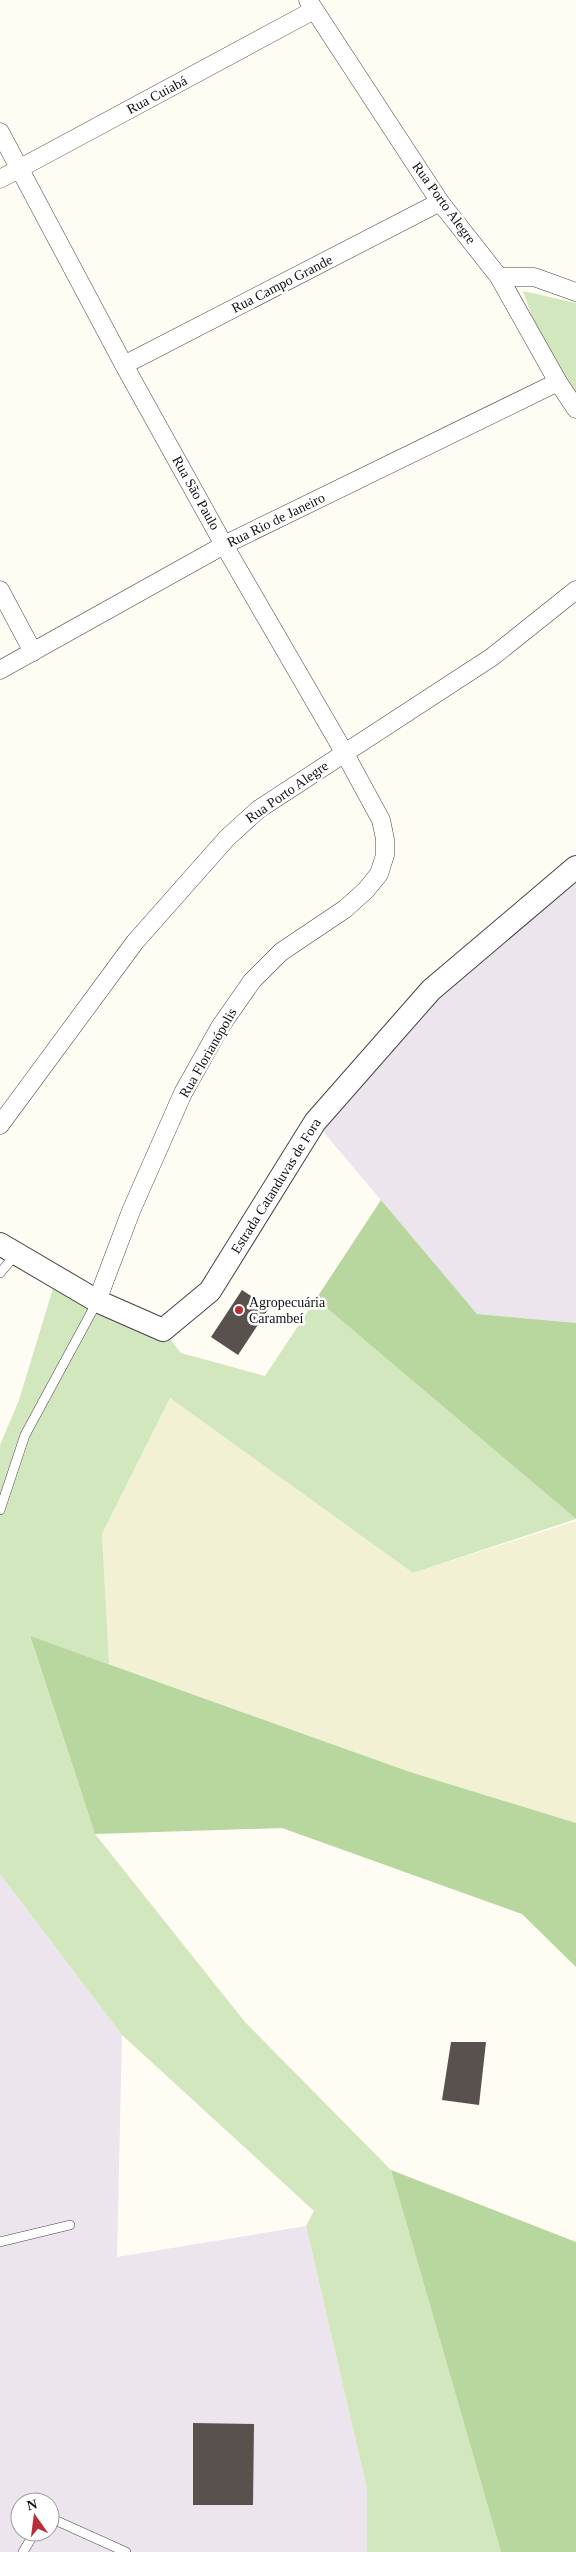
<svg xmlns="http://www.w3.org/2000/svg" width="576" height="2552" viewBox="0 0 576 2552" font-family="Georgia,serif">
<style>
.industrial{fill:#ede5ed;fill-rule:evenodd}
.farmland{fill:#f3f1d4}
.green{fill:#d3e7be}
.forest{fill:#b7d79e}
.building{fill:#58514d}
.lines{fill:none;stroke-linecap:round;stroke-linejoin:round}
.service-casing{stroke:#434343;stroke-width:10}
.minor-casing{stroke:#434343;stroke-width:19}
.tertiary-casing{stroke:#434343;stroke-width:24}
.service{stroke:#fff;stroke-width:9}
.minor{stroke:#fff;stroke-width:18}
.tertiary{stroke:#fff;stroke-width:22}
.poi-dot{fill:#b83035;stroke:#fff;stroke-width:2}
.labels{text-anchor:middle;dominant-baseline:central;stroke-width:5;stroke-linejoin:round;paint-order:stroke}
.street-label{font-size:14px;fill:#101010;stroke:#fff}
.poi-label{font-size:14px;fill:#101010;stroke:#fff;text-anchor:start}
</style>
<rect width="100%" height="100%" fill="#fefcf3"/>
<!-- industrial -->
<g class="industrial">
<path d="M576,867V1323L477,1314L315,1122L431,990Z"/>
<path d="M0,1874L122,2035L117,2257L306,2226L367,2489V2552H0ZM20,2502H50V2532H20Z"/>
</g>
<!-- farmland -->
<path class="farmland" d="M170,1398L413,1573L576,1521V1823L410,1772L109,1664L102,1534Z"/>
<!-- green -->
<g class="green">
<path d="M523,291L576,303V398L537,330Z"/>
<path d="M55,1282L163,1330L181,1353L265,1376L316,1299L576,1519L413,1573L170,1398L102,1534L109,1664L30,1637L95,1834L245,2022L391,2170L501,2552H367V2489L306,2226L314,2211L122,2035L0,1874V1445L19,1400Z"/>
</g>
<!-- forest -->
<g class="forest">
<path d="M381,1200L477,1314L576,1323V1519L316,1299Z"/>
<path d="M30,1636L410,1772L576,1823V1967L522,1914L282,1828L95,1834Z"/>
<path d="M391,2170L576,2242V2552H501Z"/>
</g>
<!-- building -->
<g class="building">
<path d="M242,1290L269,1308L238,1355L211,1337Z"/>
<path d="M451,2042H486L479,2105L442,2100Z"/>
<path d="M193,2423L254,2424L253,2505H193Z"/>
</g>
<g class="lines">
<!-- service casing -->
<g class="service-casing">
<g id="service">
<path d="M0,1273L16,1254"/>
<path d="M0,1510L25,1435L97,1302"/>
<path d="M0,2242L70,2225"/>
<path d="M50,2523L57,2521L126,2552"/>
<path d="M23,2552L35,2532"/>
</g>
</g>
<!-- minor casing -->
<g class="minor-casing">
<g id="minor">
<path d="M308,0L440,202L499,277L558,382L576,409"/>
<path d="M0,132L124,365L224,545L344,752L381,820L385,839V855L379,874L366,890L345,909L281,952L252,981L220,1027L183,1093L131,1211L97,1301"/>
<path d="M0,179L314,10"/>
<path d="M499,277H534L576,292"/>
<path d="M124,365L440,202"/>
<path d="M0,590L33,652"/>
<path d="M0,670L224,545L558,382"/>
<path d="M0,1125L135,942L227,838L259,809L492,657L576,590"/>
</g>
</g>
<!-- tertiary casing -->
<g class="tertiary-casing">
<path id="tertiary" d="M0,1244L97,1301L163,1330L210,1291L315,1122L431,990L576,867"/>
</g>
<!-- service -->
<use href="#service" class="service"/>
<!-- minor -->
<use href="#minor" class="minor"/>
<!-- tertiary -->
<use href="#tertiary" class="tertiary"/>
</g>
<!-- markers -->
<circle class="poi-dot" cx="239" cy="1310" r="5"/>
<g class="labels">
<!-- street labels -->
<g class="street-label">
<text transform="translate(157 95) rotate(-28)">Rua Cuiabá</text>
<text transform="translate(444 203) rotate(54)">Rua Porto Alegre</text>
<text transform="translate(282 284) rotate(-27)">Rua Campo Grande</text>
<text transform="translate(196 493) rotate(61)">Rua São Paulo</text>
<text transform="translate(276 520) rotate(-26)">Rua Rio de Janeiro</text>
<text transform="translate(287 792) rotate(-35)">Rua Porto Alegre</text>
<text transform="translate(208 1053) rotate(-60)">Rua Florianópolis</text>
<text transform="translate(276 1186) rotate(-58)">Estrada Catanduvas de Fora</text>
</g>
<!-- poi labels -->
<g class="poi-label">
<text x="249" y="1302">Agropecuária<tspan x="249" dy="16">Carambeí</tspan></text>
</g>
</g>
<!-- north arrow -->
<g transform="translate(35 2517) rotate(346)"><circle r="24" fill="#ffffff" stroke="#9f9f9f"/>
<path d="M0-4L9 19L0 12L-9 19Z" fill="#b83035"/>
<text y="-8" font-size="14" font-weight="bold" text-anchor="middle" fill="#101010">N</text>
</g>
</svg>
